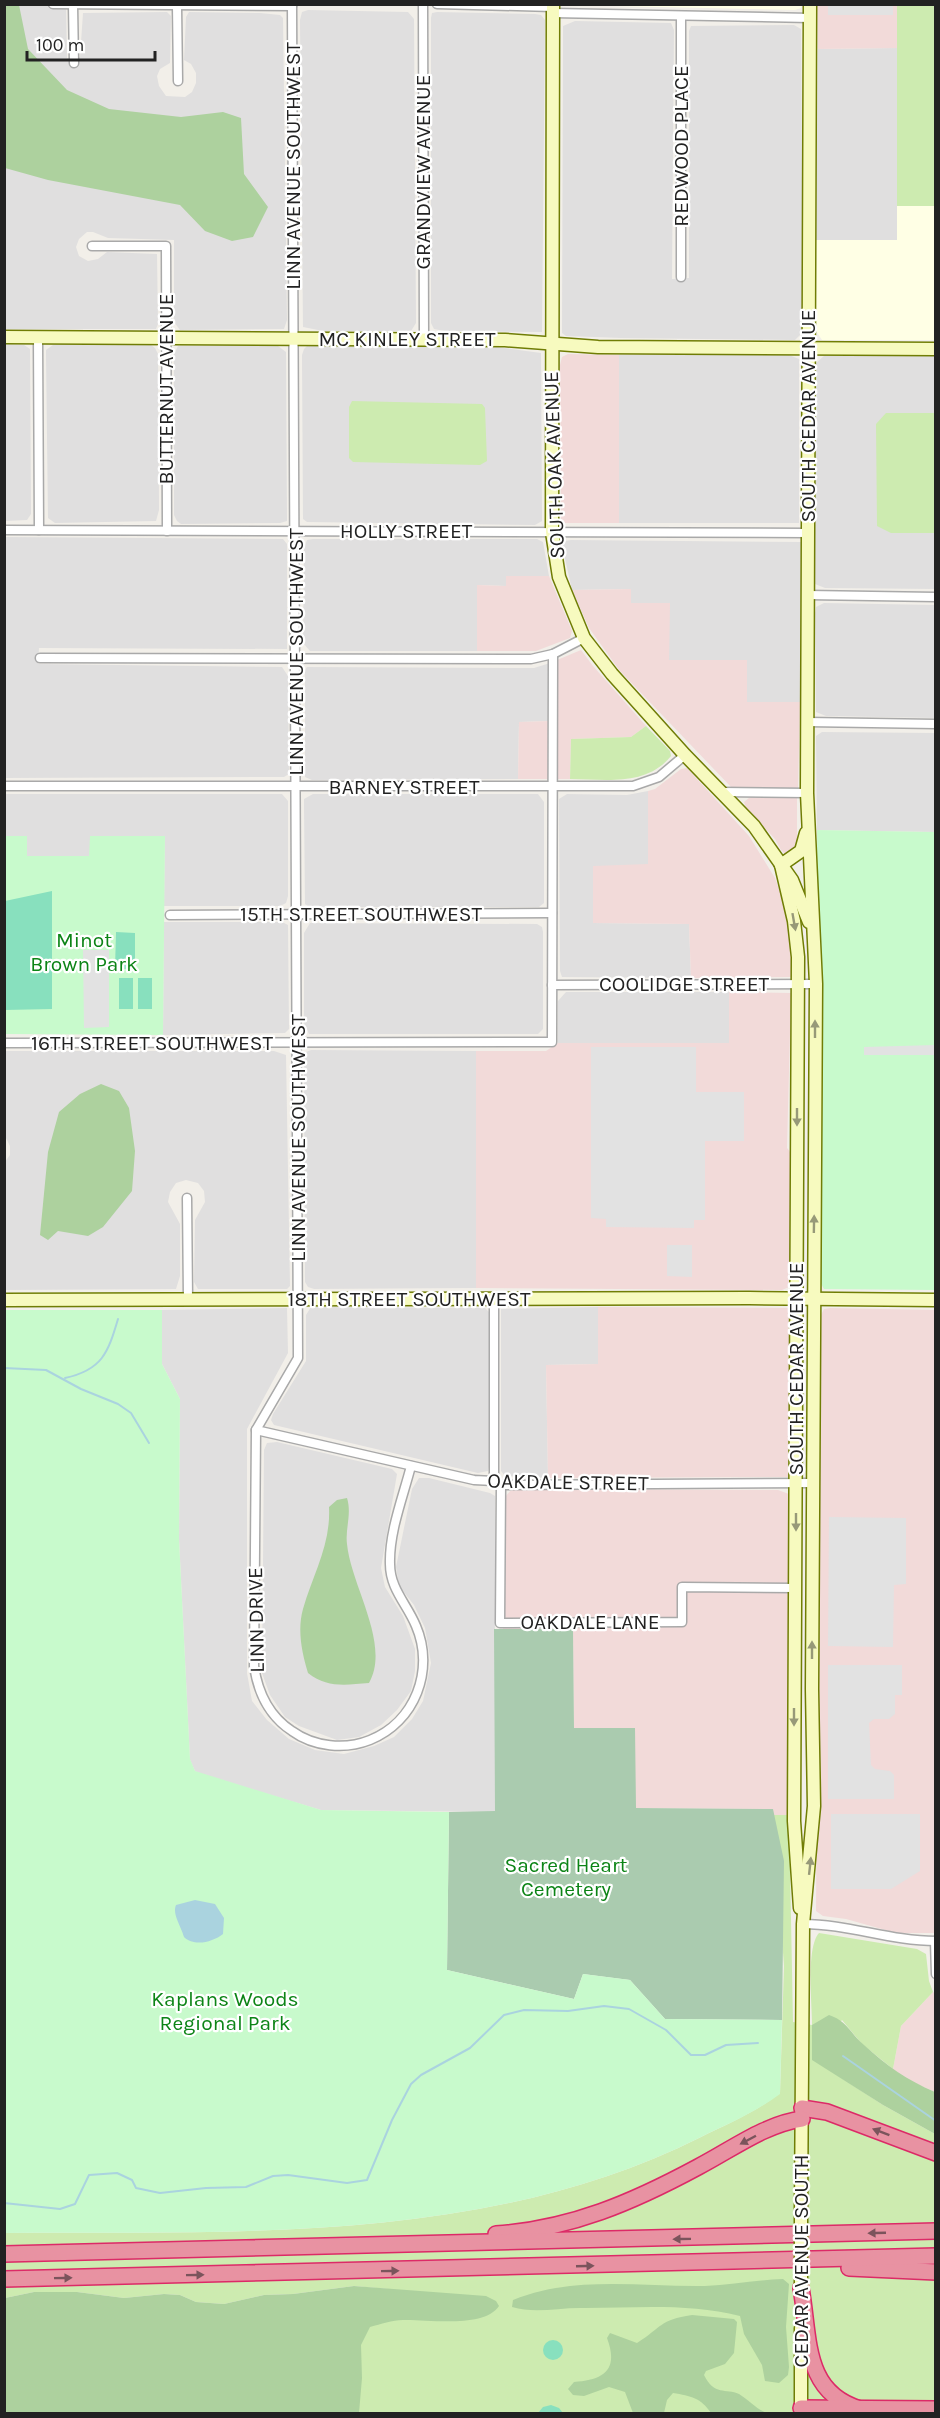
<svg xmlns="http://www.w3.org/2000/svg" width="940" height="2418" viewBox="0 0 940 2418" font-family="Karla,sans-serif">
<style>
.residential{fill:#e0dfdf}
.commercial{fill:#f2dad9}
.education{fill:#ffffe5}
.grass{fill:#cdebb0}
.forest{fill:#add19e}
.cemetery{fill:#aacbaf}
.park{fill:#c8facc}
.pitch{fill:#88e0be}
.parking{fill:#e2e2e2}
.water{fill:#aad3df}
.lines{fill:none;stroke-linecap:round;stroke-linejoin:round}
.stream{stroke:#aad3df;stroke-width:2}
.street-casing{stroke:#a9a9a9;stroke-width:11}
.secondary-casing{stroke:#707d05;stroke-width:15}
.highway-casing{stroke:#dc2a67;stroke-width:18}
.street{stroke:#fff;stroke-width:8}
.secondary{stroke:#f7fabf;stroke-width:12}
.highway{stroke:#e892a2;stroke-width:15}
.secondary-bridge-casing{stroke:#707d05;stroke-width:15;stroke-linecap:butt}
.secondary-bridge{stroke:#f7fabf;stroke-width:12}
.oneway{fill:#979978}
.oneway2{fill:#7b545c}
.labels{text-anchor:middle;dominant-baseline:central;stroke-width:4.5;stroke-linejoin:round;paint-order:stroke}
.street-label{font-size:21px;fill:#222;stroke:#fff}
.park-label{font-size:21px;fill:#0c8416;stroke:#fff}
</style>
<rect width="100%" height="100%" fill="#f2efe9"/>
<!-- residential -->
<g class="residential">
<path d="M5,5H66L67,58L80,57L83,13L167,12L171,16L170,63L160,69L157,76L159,86L166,96L185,97L192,92L196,83V73L191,64L184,60L186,17L189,12L260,13L280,15L283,18L287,320L284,329L180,330L174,322V240L108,238L93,232H87L79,239L76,247L79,256L88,261L98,259L107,252L157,254L158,324L156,329H5Z"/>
<path d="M308,10L408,12L414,19L416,323L411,331H323L303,327L300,20L302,12Z"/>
<path d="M437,12L535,14L541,15L545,20L542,332L445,331L434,329L431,323V18L432,13Z"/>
<path d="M575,21L671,23L674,30L672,279L689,278V31L691,26L794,25L801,29L803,332L795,340L621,338L566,336L562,333L563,26Z"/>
<path d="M897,48V240H816L818,49Z"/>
<path d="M5,344L24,345L30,349L31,514L27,520L5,521Z"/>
<path d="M53,345H151L155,348L158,354L159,510L156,521L55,523L48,518L46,354V350Z"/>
<path d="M308,345L489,346L541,353L542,521L535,525L307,522L303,519L302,355L304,349Z"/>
<path d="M178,346H278L286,352L287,521L280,523L181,524L177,521L174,515V354Z"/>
<path d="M619,355H789L799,359V523H619Z"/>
<path d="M824,356H935V589L825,588L815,584V364Z"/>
<path d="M4,537L283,539L287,544V649L39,648L38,664L282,667L288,676L289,774L284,777L5,778Z"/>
<path d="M313,539H537L543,542L549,576H507V586L477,585V651H310L303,643L304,548L307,540Z"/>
<path d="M571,540L801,542L800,702H747L746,660H669L631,603L630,589L572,590L562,545L565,541Z"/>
<path d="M824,603L935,605V718L826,716L816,712L815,613L816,607Z"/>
<path d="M550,663V721L519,722L518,779L312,780L305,777V670L307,667L534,668Z"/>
<path d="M822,732L935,733V832L817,830L816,736Z"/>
<path d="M648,791L649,864L594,923L689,924L691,978L562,977L560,971L559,799L567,794L627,795Z"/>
<path d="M5,794H282L288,801V896L286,903L280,906H164L165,836H90V856H27L5,836Z"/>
<path d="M313,794H538L544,802V903L539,907H309L305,904L304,804V799Z"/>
<path d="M164,922H282L288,925L289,1029L285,1033L163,1035Z"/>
<path d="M310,923L537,924L542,927L543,932V1029L538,1034H309L304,1023V933Z"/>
<path d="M566,992H729V1043H558V1001Z"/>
<path d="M311,1050L476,1051V1288L314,1289L308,1287L305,1282L304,1059L306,1052Z"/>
<path d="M5,1051H274L286,1055L290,1286L287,1289H198L194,1282L195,1220L205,1202L204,1191L198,1183L186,1180L176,1183L170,1192L168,1202L180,1224V1276L176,1289L5,1290L4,1163L10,1155V1146L5,1136Z"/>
<path d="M311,1307L485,1308L490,1313V1463L488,1471L478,1473L274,1425L271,1420L273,1414L306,1361V1315Z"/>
<path d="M598,1307V1364L546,1365L548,1478L505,1476L501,1471V1309Z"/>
<path d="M287,1308L288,1353L247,1429V1673L252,1701L267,1720L289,1739L315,1750L344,1754L374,1746L394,1737L412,1719L423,1701L431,1663L425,1628L414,1605L399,1586L396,1567L412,1489L419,1478H429L490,1493L495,1496V1812L321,1810L204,1775L195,1771L190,1760L179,1539L180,1399L162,1364V1310Z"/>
<path d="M277,1442L392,1469L397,1474L381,1568L385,1587L403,1616L415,1649V1671L411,1691L397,1710L381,1725L359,1737L337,1740L299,1726L285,1717L270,1695L262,1673L264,1450L267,1443Z"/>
</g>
<!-- commercial -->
<g class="commercial">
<path d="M817,5H897V48L818,49Z"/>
<path d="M568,354L619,355V523H564L561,520L560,365L562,357Z"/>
<path d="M506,576H549L572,631L570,638L536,651H477V585L506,586Z"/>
<path d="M631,589V603H670L669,660H747V702H800L798,788H732L620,671L589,628L572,590Z"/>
<path d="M581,650L593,666L646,726L631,737L571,739L570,779H518L519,722L550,721V663Z"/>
<path d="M687,768L749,836L775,878L787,911L794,971L792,977L691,978L689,924L593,923V866L648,864V791L655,789L681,769Z"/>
<path d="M759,797L797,798V845L793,852L785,854L781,850L775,839L746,808L744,802L749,798Z"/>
<path d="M729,992L791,993L787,1148L791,1153L789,1287L782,1290L476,1288V1051H546L558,1043H729Z"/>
<path d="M598,1307L789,1308V1477L548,1478L546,1365L598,1364Z"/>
<path d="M830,1308L936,1310L935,1933H896L846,1919L823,1916L816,1911L820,1317L824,1309Z"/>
<path d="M512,1489L778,1490L789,1494V1815H773V1809L635,1808V1728H574L573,1629H503L505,1497Z"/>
<path d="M933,1992L936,1994L935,2092L905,2079L893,2069L901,2026Z"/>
</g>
<!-- education -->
<g class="education">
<path d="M566,5H802L801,8L795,10Z"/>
<path d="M897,206H935V340H822L816,331V240H897Z"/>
</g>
<!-- grass -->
<g class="grass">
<rect x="897" y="5" width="38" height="201"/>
<path d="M352,401L482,404L485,408L487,461L480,465L353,462L349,458V407Z"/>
<path d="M886,413H935V533H891L877,526L876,424Z"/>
<path d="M646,726L670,751L671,756C646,787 605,779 570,779L571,739L631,737Z"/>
<path d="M773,1815H789L793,2022L812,2025C812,2004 806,1947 819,1933L917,1949L926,1954L929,1981L933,1992L901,2026L893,2069L862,2044L842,2020L812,2059L883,2105L935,2134V2413H297L388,2289L354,2286L293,2294L264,2295L224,2304L196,2302L180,2295L164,2294L124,2298L77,2292H34L5,2298V2233C238,2231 486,2245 701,2137C728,2124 756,2112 780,2093L784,1966Z"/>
</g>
<!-- forest -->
<g class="forest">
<path d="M4,5H19L28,49L67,90L109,109L181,117L223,112L241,118L244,174L268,207L253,237L232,241L205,231L180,205L48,180L5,168Z"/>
<path d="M101,1084L119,1091L129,1108L135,1151L132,1191L103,1227L88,1236L58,1231L48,1240L40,1235L48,1152L59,1112L80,1094Z"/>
<path d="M347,1498C352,1514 345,1529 347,1544C351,1586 391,1644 369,1683C345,1685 327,1688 308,1673C302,1653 297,1630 303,1609C313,1574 331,1545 329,1507L337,1500Z"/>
<path d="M829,2015C847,2021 850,2033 864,2045C887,2066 907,2080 935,2092V2134L883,2105L812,2060V2025Z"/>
<path d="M783,2279L789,2284L786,2327L789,2367L788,2375L779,2383L765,2381L762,2365L744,2334L740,2316C689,2303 636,2308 585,2308C560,2307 536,2314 512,2307L513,2300C574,2275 641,2287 705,2286C731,2285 757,2280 783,2279Z"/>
<path d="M354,2286L486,2296L496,2301L499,2306C484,2329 426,2319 403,2320C392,2320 381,2324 370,2327L361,2345L362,2378L359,2413H5V2298L34,2292H77L124,2298L164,2294L180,2295L196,2302L224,2304L264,2295L293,2294Z"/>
<path d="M692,2315L734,2319L737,2322L734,2353L725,2364L706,2371L704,2375C714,2396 726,2388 739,2394C749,2400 756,2409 767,2413H711C701,2398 691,2396 673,2393L667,2400L664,2413H633L625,2392L609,2387L584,2396L573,2395L568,2389L574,2382C604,2380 619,2370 607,2338L610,2333L637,2343C662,2327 659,2320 692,2315Z"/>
</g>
<!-- cemetery -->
<path class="cemetery" d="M494,1629H573L574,1728H635L636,1808L773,1809L784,1861L782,2020L665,2019L630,1980L583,1974L574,1999L447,1970L449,1812L495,1811Z"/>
<!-- park -->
<g class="park">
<path d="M817,830L935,832V1290L824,1289L820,1282Z"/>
<path d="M5,836H27V856H89L90,836H165L163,1035L5,1034Z"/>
<path d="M4,1310H162V1364L180,1399L179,1539L190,1759L195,1771L321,1810L449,1812L447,1970L574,1999L583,1974L630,1980L665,2019L782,2020L780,2094C756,2112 728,2124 701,2137C486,2245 238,2231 5,2233Z"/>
</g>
<!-- pitch -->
<g class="pitch">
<path d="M52,891V1009L5,1010V901Z"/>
<path d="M116,932L135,933V969H115Z"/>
<rect x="119" y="978" width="14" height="31"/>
<rect x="138" y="978" width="14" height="31"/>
<circle cx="553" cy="2350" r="10"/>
<path d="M551,2405L559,2408L563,2413H538L543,2407Z"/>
</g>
<!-- parking -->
<g class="parking">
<rect x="828" y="5" width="65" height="10"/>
<path d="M83,950H109V1027L84,1028Z"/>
<path d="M935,1045V1055H864V1047Z"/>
<path d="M591,1047H696V1092H744V1141H705V1220H694V1228L606,1227V1219L591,1218Z"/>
<path d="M667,1245H692V1277L667,1276Z"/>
<path d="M829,1517L906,1518V1584L894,1585L893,1647L828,1646Z"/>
<path d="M828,1665H902V1695H895V1714L889,1719H874L869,1723L871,1765L875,1769L890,1771L894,1775V1799H828Z"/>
<path d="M831,1814H920V1871L891,1889H831Z"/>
</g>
<!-- water -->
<path class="water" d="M195,1900L215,1904L224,1918L223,1934C213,1942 194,1947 184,1937C181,1926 172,1914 176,1905Z"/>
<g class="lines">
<!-- stream -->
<g class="stream">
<path d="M4,1368L46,1370L81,1389L118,1404L131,1413L149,1443"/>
<path d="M65,1378C102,1370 108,1353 118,1319"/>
<path d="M843,2056L936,2121"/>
<path d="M4,2203L60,2209L75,2204L89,2175L117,2173L132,2180L136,2188L160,2193L206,2188L246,2187L273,2176L288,2175L347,2183L367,2180L392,2120L411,2084L421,2075L470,2048L504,2015L524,2010L568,2011L604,2006L629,2009L666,2030L691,2055H705L726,2045L758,2043"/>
</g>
<!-- street casing -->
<g class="street-casing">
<g id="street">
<path d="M53,4L292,6"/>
<path d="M292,4L298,1358L256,1430L254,1666C258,1693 269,1716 292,1731C314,1747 345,1750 370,1740C415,1722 435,1670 416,1626C407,1604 390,1589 390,1564C389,1532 403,1497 411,1466"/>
<path d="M423,4L424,339"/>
<path d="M437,4L553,7"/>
<path d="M73,5L74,63"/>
<path d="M177,6L178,81"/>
<path d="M553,13L810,18"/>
<path d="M92,246H166L167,531"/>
<path d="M681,277V16"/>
<path d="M38,338L39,530"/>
<path d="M4,530L808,533"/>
<path d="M808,595L936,597"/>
<path d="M40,658L531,659L553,654L584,638"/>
<path d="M807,722L936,724"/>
<path d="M4,786H633L659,777L685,755"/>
<path d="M722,792L807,793"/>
<path d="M170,915L552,913"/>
<path d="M552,985L816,984"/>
<path d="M4,1043L552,1042L553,654"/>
<path d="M187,1198L188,1299"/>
<path d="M494,1298V1481"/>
<path d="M256,1430L474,1480L494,1481L501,1485L813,1483"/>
<path d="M501,1485L500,1623L682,1622V1587L795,1588"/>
<path d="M803,1924C848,1924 890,1941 936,1941"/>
<path d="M935,1941L936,1974"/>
</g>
</g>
<!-- secondary casing -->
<g class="secondary-casing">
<g id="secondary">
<path d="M553,4L552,532L559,577L584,638L612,674L685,755L754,826L792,880L809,922"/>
<path d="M4,337L505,340L598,347L936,349"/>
<path d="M781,865L794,921L798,957L794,1821L800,1908"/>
<path d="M781,865L801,851L806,833"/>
<path d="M4,1300L749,1298L936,1300"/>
<path d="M801,2210L803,1924L814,1806L812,1689L816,984L807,793L810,4"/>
<path d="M801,2414V2328"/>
</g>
</g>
<!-- highway casing -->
<g class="highway-casing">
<g id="highway">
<path d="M802,2108L827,2112L936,2153"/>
<path d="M496,2234C571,2229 633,2202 698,2167C731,2150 765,2124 802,2119"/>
<path d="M4,2254L936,2231"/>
<path d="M849,2268L936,2272"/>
<path d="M4,2279L936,2256"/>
<path d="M801,2288C810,2338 803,2392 860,2409"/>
<path d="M801,2408L936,2409"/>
</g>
</g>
<!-- street -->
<use href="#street" class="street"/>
<!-- secondary -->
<use href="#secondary" class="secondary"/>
<!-- highway -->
<use href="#highway" class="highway"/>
<!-- secondary-bridge casing -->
<g class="secondary-bridge-casing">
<path id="secondary-bridge" d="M801,2288V2210"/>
</g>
<!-- secondary-bridge -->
<use href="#secondary-bridge" class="secondary-bridge"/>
</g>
<!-- one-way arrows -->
<defs><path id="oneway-solid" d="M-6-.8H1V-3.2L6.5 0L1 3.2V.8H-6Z" transform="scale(1.5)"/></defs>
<g class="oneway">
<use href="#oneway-solid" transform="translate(794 922) rotate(80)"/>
<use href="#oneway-solid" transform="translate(815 1029) rotate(-90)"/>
<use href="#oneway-solid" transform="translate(797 1117) rotate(90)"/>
<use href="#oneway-solid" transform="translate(814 1224) rotate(-89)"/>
<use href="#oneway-solid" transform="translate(796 1522) rotate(90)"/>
<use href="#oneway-solid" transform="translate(812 1650) rotate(-90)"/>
<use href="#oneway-solid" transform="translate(794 1717) rotate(90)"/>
<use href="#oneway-solid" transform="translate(810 1866) rotate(-84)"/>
</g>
<g class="oneway2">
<use href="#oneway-solid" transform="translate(881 2132) rotate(-159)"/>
<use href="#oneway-solid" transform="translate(748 2140) rotate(152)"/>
<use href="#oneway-solid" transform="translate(877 2233) rotate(178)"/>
<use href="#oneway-solid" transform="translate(682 2239) rotate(179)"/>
<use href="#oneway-solid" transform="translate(585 2266) rotate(-2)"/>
<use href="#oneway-solid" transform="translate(390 2271) rotate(-1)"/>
<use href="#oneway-solid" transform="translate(195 2275) rotate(-1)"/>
<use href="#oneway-solid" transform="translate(63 2278) rotate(-1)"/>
</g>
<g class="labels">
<!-- street labels -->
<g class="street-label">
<text transform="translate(681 146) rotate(-90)">REDWOOD PLACE</text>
<text transform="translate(293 166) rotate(-90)">LINN AVENUE SOUTHWEST</text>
<text transform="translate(423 172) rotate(-90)">GRANDVIEW AVENUE</text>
<text x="407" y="339">MC KINLEY STREET</text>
<text transform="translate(166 389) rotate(-90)">BUTTERNUT AVENUE</text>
<text transform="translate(808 416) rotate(-90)">SOUTH CEDAR AVENUE</text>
<text transform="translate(554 465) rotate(-92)">SOUTH OAK AVENUE</text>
<text x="406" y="531">HOLLY STREET</text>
<text transform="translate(296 652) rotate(-90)">LINN AVENUE SOUTHWEST</text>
<text x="404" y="787">BARNEY STREET</text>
<text x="361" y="914">15TH STREET SOUTHWEST</text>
<text x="684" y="984">COOLIDGE STREET</text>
<text x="152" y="1043">16TH STREET SOUTHWEST</text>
<text transform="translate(298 1138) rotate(-90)">LINN AVENUE SOUTHWEST</text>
<text x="409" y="1299">18TH STREET SOUTHWEST</text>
<text transform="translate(796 1369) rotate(-90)">SOUTH CEDAR AVENUE</text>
<text transform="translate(568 1482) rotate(1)">OAKDALE STREET</text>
<text transform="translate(256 1620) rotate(-91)">LINN DRIVE</text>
<text x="590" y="1622">OAKDALE LANE</text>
<text transform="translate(801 2261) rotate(-90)">CEDAR AVENUE SOUTH</text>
</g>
<!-- park labels -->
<g class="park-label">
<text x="84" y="940">Minot<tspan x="84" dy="24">Brown Park</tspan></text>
<text x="566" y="1865">Sacred Heart<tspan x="566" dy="24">Cemetery</tspan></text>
<text x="225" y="1999">Kaplans Woods<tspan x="225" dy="24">Regional Park</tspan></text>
</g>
</g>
<!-- border -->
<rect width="940" height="2418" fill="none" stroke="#222222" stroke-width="12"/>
<!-- scale -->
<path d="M27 51v9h128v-9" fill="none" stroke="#222222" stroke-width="3"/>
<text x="36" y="51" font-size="18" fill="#222222" stroke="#ffffff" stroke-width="4.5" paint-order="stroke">100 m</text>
</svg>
